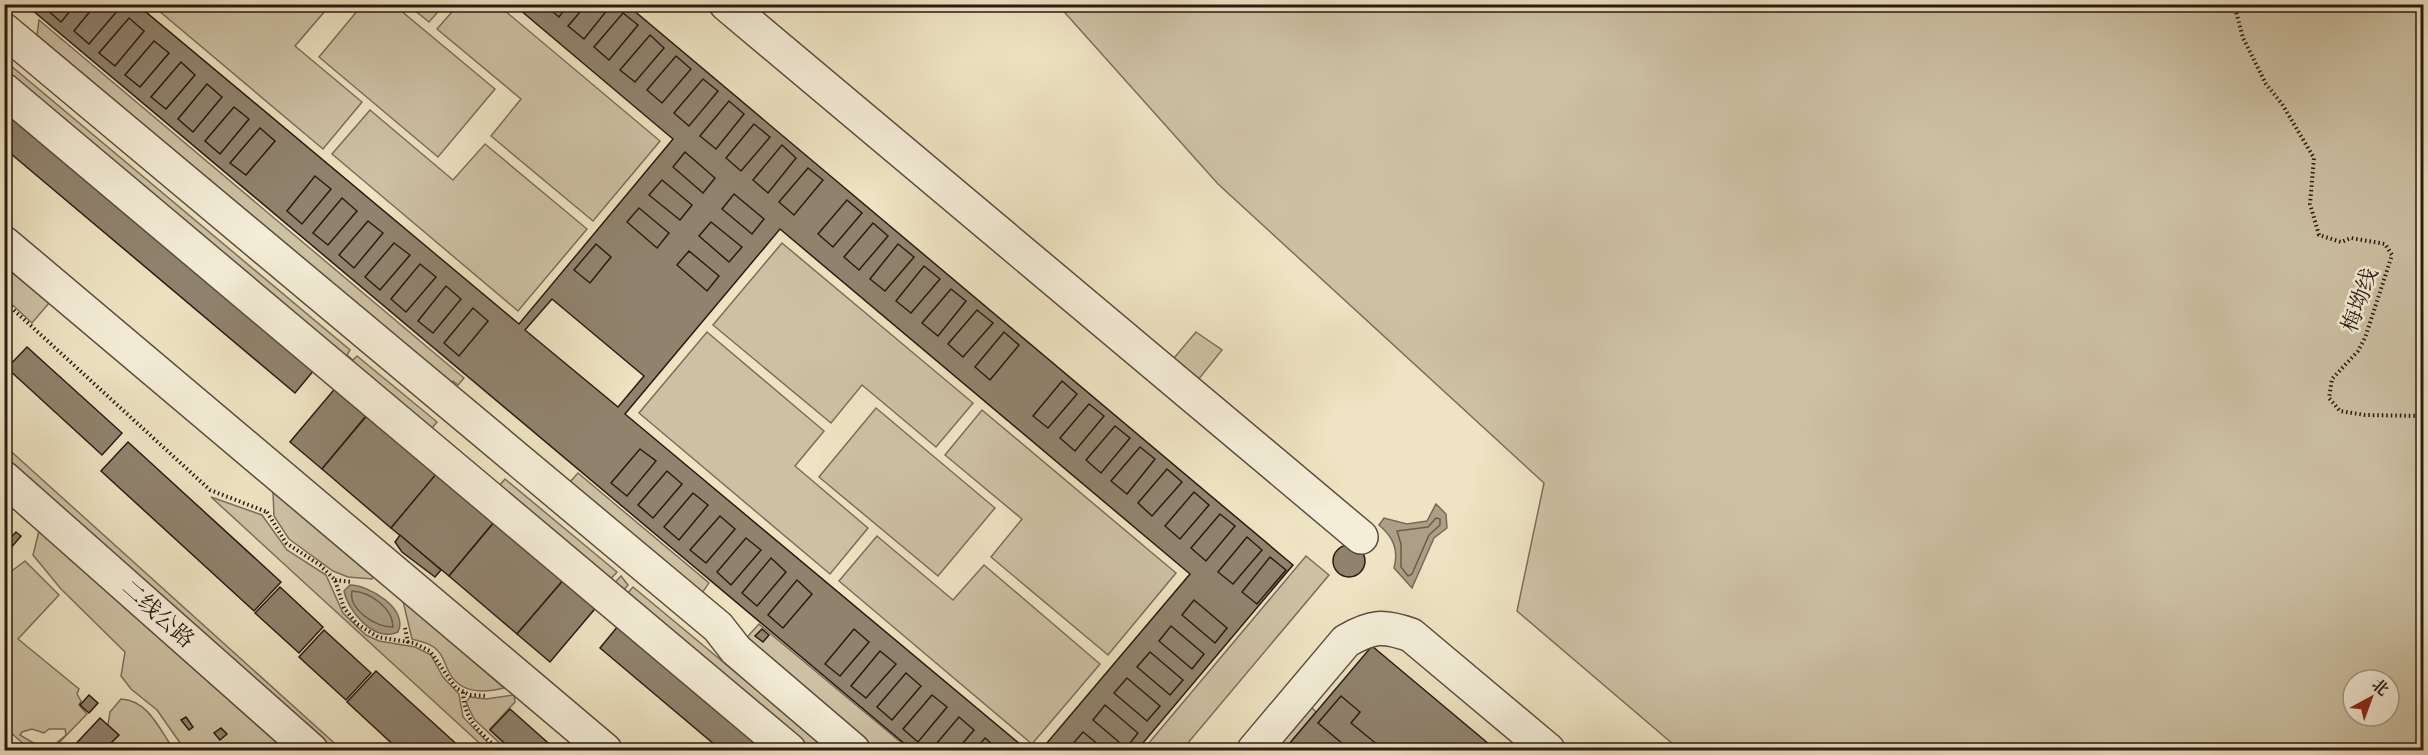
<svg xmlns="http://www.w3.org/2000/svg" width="2428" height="755" viewBox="0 0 2428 755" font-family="Cardo,'Noto Serif SC',serif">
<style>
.green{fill:#cdc1a4;stroke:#7c6e5c;stroke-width:1.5;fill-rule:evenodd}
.water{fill:#ab9f86;stroke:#776a58;stroke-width:1.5}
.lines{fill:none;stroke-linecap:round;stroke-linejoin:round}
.shore{stroke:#6a5d4c;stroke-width:1.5}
.building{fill:#90836e;stroke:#2a1b13;stroke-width:1.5;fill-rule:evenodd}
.minor-casing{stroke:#5b4d3f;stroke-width:36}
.path{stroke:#2a1b13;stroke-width:4;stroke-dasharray:1.5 3;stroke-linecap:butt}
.minor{stroke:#f4edd7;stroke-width:33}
.labels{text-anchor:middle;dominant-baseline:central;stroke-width:5;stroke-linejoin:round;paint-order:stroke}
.street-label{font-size:22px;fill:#2a1b13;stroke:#f4edd7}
</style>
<rect width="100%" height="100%" fill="#eee3c2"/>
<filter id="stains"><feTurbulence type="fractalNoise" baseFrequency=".00333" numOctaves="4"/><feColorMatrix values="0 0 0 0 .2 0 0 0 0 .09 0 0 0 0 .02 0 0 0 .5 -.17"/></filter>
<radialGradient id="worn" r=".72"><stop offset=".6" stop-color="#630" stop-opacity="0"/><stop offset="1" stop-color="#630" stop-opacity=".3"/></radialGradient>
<!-- green -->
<g class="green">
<path d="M363,4L394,5L495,89L438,157L319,57Z"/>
<path d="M152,5H317L325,11L295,46L362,102L323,149Z"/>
<path d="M408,5H444L429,22Z"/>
<path d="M458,5H498L660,141L593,221L491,136L521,99L437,29Z"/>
<path d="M1058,5H2423V750H1680L1517,611L1544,483L1218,184ZM2353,680H2389V716H2353Z"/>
<path d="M39,20L464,378L458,385L453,381L451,383L37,35Z"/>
<path d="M4,60L350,350L347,355L353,360L357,356L437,422L427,434L5,81Z"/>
<path d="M370,110L453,180L485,144L587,229L518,311L332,154Z"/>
<path d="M782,243L973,403L936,447L862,385L831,423L713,325Z"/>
<path d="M4,266L49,303L32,323L5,298Z"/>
<path d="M707,332L824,431L795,466L868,528L830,574L639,413Z"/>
<path d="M1196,332L1222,350L1194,385L1169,364Z"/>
<path d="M876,408L995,508L938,576L819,477Z"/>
<path d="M982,410L1176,573L1108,655L991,557L1022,519L945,455Z"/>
<path d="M5,446L342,750H329L5,460Z"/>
<path d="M578,473L709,583L702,593L570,482Z"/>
<path d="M505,479L617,572L605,585L499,486Z"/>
<path d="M273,492L373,577L372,579L348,577L333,571L289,539L274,516Z"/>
<path d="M211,497L262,515L287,550L326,575L343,613L366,635L379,641L415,647L431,655L443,677L459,694L463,717L495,750H487Z"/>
<path d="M39,531L285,750H185L157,710L131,689L121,676L125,652L61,589L33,555Z"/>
<path d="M877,536L953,600L984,565L1100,664L1032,744L839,581Z"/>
<path d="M1306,556L1329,575L1182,750H1143Z"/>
<path d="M25,561L59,595L18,639L79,689L77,694L81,701L79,705L87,714L52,750H48L66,735L65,729H49L44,733L32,729L22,732L20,735L37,745L39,750H31L5,728V576Z"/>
<path d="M621,576L628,585L623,591L627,594L633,587L829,750H802L609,589Z"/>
<path d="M403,601L504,688C484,693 460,694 449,672C445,665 444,657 438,651C431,643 422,642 412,639Z"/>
<path d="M759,624L910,750H866L740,645Z"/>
<path d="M514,695L515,702L490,729L512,750H507L474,719L466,702L470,697L486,699Z"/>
<path d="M121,699C148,700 160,730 174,750H104L110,712Z"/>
<path d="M1309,705L1316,712L1284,750H1271Z"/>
</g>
<!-- water -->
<g class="water">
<path d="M1436,504L1446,514L1447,528L1434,538L1412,588L1394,568C1399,549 1393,537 1379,525L1384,518L1407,524L1427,521Z"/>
<path d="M350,585C369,585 409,609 398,632C374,643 348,611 344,591Z"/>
</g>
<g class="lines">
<!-- shore -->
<g class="shore">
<path d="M1436,518L1440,519V525L1429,535L1412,574L1408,576L1401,567V544L1397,531L1428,527Z"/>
<path d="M352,591C370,592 393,608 393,627C376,628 348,609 352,591Z"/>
</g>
</g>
<!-- building -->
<g class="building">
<path d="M25,4H142L140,7L519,324L673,139L513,4H626L1293,565L1137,750H1041L1190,574L780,229L625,414L1027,750H912ZM552,299L644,376L618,407L525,330Z"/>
<path d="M50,4H76L61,22L46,9Z"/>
<path d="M96,4H111L118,10L89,44L74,31Z"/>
<path d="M544,4H569L559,17Z"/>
<path d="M587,4H612L584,39L568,26Z"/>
<path d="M623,13L638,25L609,60L594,47Z"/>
<path d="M129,18L144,31L115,66L99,53Z"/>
<path d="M650,35L664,48L635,82L620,70Z"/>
<path d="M154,41L169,53L140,87L125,75Z"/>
<path d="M676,56L691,69L662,103L647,90Z"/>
<path d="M181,62L195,75L166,109L151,97Z"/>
<path d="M703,79L718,91L689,126L674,113Z"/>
<path d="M207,84L222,97L193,132L178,119Z"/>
<path d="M4,100L319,364L295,393L4,148Z"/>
<path d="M729,101L744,114L716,149L700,136Z"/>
<path d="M234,107L249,119L220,154L205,141Z"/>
<path d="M754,124L770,137L741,171L726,158Z"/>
<path d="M260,128L275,141L246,175L230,163Z"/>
<path d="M782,145L796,158L768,193L753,180Z"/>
<path d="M685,152L715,178L703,193L673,167Z"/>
<path d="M808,168L823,180L794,215L779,202Z"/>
<path d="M315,176L331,189L302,224L287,211Z"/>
<path d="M662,180L692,205L680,220L649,195Z"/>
<path d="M734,194L764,219L752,234L722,209Z"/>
<path d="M342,198L357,211L328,245L313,233Z"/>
<path d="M847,200L862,213L833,247L818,234Z"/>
<path d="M639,208L669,233L657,248L627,222Z"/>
<path d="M368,221L383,233L354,268L339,255Z"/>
<path d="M711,222L742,247L729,262L699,236Z"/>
<path d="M873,223L888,236L859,270L844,257Z"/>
<path d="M394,243L410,255L380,290L365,277Z"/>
<path d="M596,244L611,257L590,283L574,270Z"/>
<path d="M898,244L914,257L885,291L870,279Z"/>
<path d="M689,251L719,276L707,291L677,265Z"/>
<path d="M420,264L436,277L406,312L391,299Z"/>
<path d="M924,266L940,279L911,313L896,301Z"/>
<path d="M446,286L461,299L433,333L418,321Z"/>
<path d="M951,289L966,301L938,336L922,323Z"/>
<path d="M473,308L488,321L459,356L444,343Z"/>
<path d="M977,310L993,323L963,357L948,344Z"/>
<path d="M1004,332L1019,345L990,380L975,367Z"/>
<path d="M27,347L122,433L102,455L7,368Z"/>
<path d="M1062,381L1077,394L1048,428L1033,416Z"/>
<path d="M338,385L370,411L322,469L290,442Z"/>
<path d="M1089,404L1104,416L1075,451L1060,438Z"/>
<path d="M369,413L439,471L391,528L322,469Z"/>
<path d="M1115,426L1130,438L1101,473L1086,460Z"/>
<path d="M128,442L281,582L254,611L101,471Z"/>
<path d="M1140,447L1155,459L1127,494L1111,481Z"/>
<path d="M640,449L656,461L627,496L611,483Z"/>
<path d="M442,467L499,516L449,576L391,528Z"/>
<path d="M1167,469L1182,482L1152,516L1138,503Z"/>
<path d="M667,471L682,484L653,518L638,505Z"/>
<path d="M1194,492L1209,505L1180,539L1165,526Z"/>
<path d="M693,493L708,505L679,540L664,527Z"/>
<path d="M1220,514L1235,526L1206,561L1191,548Z"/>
<path d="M720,516L735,529L706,563L690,550Z"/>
<path d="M496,520L565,578L517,634L449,576Z"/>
<path d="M16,532L21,536L10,549L5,544Z"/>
<path d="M400,535L441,570L435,577L402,552L395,542Z"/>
<path d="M1247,537L1262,550L1233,584L1218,572Z"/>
<path d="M746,538L761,550L731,585L717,572Z"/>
<circle cx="1349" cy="561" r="16"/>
<path d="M1270,557L1286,570L1257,604L1242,592Z"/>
<path d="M771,558L786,572L757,606L742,593Z"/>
<path d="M566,577L599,604L550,662L517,634Z"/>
<path d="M797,580L812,594L783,628L768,615Z"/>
<path d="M280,587L323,627L299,653L255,613Z"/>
<path d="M1194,600L1227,628L1215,643L1182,615Z"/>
<path d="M623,620L776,750H721L600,648Z"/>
<path d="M1171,626L1204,654L1192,669L1159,641Z"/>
<path d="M762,629L769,635L763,642L755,636Z"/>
<path d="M854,629L869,642L840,676L825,664Z"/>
<path d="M324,630L371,673L346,700L299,657Z"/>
<path d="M1372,646L1496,750H1284Z"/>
<path d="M880,651L896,664L866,698L851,686Z"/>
<path d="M1150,652L1183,680L1170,695L1137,667Z"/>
<path d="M376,671L463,750H399L347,702Z"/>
<path d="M906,673L921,686L892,720L877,707Z"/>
<path d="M1127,678L1160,706L1147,721L1114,693Z"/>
<path d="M89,695L98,703L89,713L80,705Z"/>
<path d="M932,695L947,707L918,742L903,729Z"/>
<path d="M1341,696L1360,712L1351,723L1379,746L1375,750H1350L1318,723Z"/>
<path d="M1105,705L1138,733L1126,748L1093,720Z"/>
<path d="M510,709L556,750H512L490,730Z"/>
<path d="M186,717L193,727L189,730L181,720Z"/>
<path d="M959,717L974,730L957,750H931Z"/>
<path d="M100,718L119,735L104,750H70Z"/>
<path d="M221,728L227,734L220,740L214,733Z"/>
<path d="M1083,732L1105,750H1075L1070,747Z"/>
<path d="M985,738L999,750H975Z"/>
</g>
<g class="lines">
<!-- minor casing -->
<g class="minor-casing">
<g id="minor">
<path d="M726,4L1361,537"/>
<path d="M4,30L718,627L736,650L853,750"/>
<path d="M4,90L789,750"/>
<path d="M4,243L605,750"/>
<path d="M4,478L311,750"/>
<path d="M1254,750L1346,641C1372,626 1383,625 1411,635L1548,750"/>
</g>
</g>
<!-- path -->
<g class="path">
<path d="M2234,4L2243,38L2266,84L2282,104L2314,158L2310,204L2319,235L2341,242L2351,238L2385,244L2392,255L2365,338L2358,351L2332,379L2329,398L2340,411L2365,415L2424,416"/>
<path d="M4,301L210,490L267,512"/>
<path d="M267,512L286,543L320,565L335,580L344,608L357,624L378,637L414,643L430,651L456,688L470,695L487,696"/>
<path d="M335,580L352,582"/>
<path d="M405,628L408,643"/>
<path d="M463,692C464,720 480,732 499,750"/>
</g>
<!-- minor -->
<use href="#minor" class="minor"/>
</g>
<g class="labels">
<!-- street labels -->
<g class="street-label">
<text transform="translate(2360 300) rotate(-70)">梅坳线</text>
<text transform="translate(158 614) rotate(42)">二线公路</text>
</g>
</g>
<!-- margin -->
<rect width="2428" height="755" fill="none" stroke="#eee3c2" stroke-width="24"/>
<rect x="6" y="6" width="2416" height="743" fill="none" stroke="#2a1b13" stroke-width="3"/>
<rect x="12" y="12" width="2404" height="731" fill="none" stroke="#2a1b13" stroke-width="1.5"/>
<!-- north arrow -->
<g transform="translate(2371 698) rotate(41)"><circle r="28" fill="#f4edd7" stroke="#a39989" stroke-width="1.5"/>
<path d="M0-4.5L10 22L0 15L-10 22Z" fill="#8f2418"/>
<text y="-9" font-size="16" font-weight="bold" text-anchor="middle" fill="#2a1b13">北</text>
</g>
<rect width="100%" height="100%" filter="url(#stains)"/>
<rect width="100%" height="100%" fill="url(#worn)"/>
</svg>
